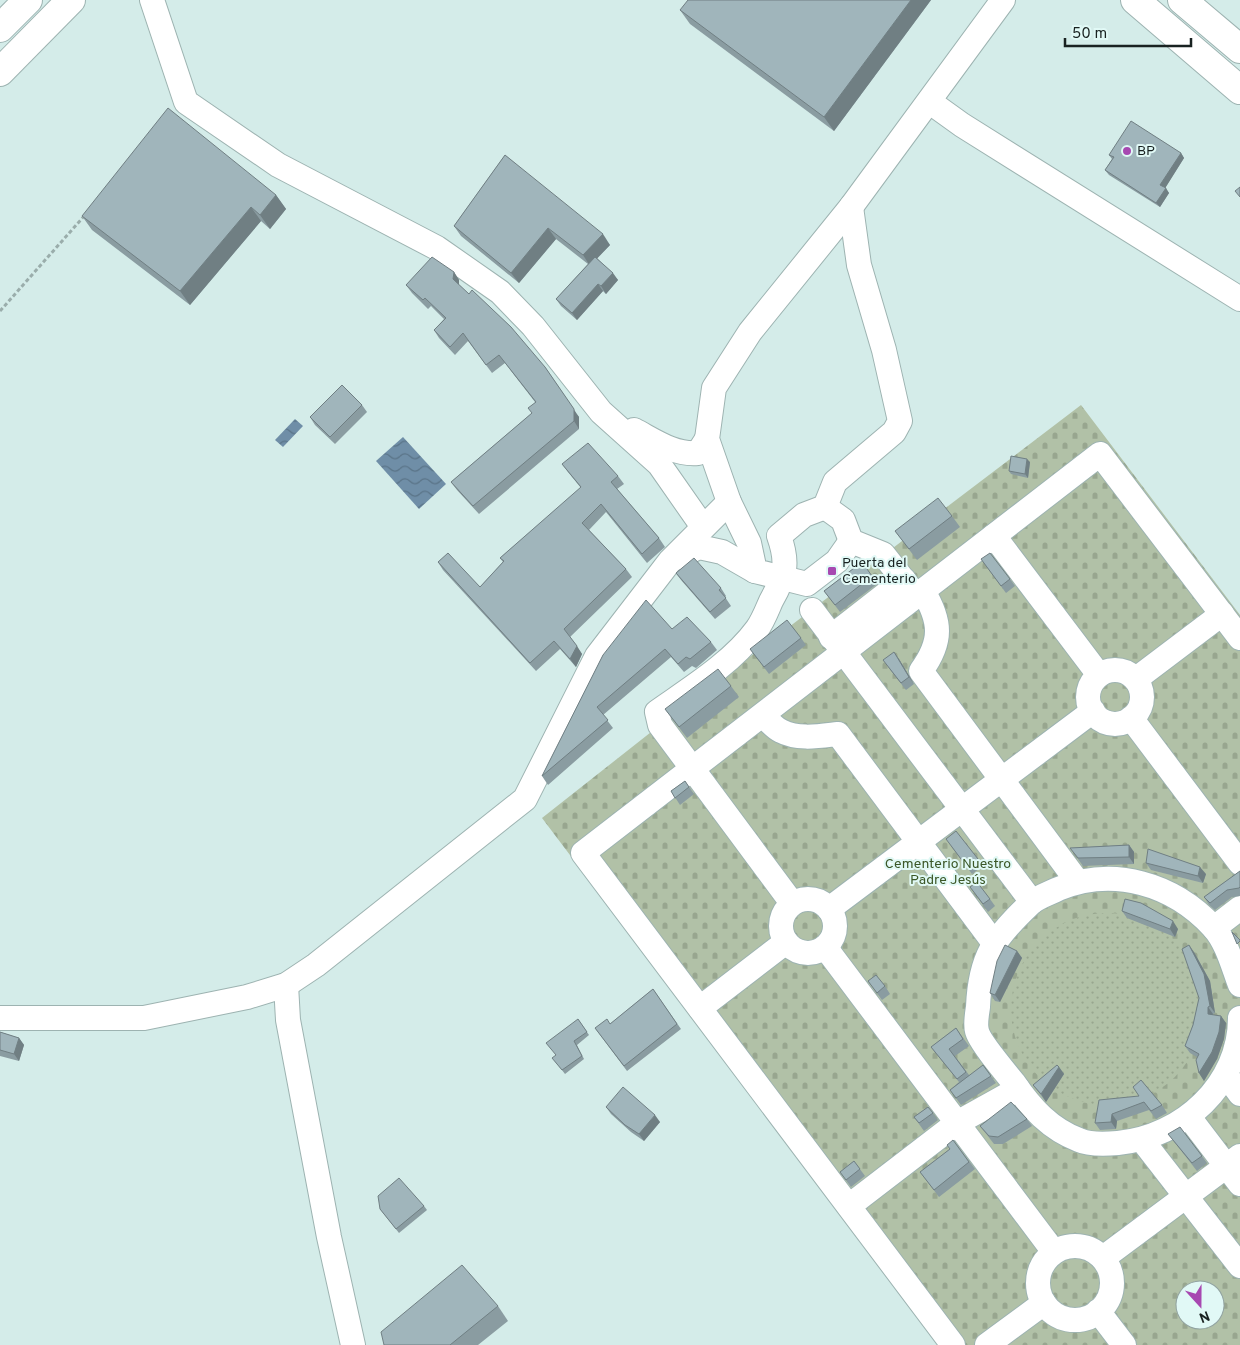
<svg xmlns="http://www.w3.org/2000/svg" width="1240" height="1345" viewBox="0 0 1240 1345" font-family="Overpass,sans-serif">
<style>
.cemetery{fill:url(#cemetery-stones);fill-rule:evenodd}
.park{fill:url(#park-dots)}
.water{fill:url(#water-waves)}
.lines{fill:none;stroke-linecap:round;stroke-linejoin:round}
.minor-casing{stroke:#9db3b1;stroke-width:26}
.major-casing{stroke:#9db3b1;stroke-width:30}
.path{stroke:#9aadab;stroke-width:3;stroke-dasharray:4 2.5;stroke-linecap:butt}
.minor{stroke:#fff;stroke-width:24}
.major{stroke:#fff;stroke-width:28}
.wall{fill:#8a9ca1}
.shaded-wall{fill:#707f83}
.building{fill:#a0b5bb;stroke:#707f83}
.poi-dot{fill:#a748b1;stroke:#e1f9f6;stroke-width:2}
.labels{text-anchor:middle;dominant-baseline:central;stroke-width:4;stroke-linejoin:round;paint-order:stroke}
.poi-label{font-size:14px;fill:#192221;stroke:#e1f9f6;text-anchor:start}
.park-label{font-size:14px;fill:#3b5727;stroke:#e1f9f6}
</style>
<defs>
<pattern id="cemetery-stones" width="16" height="16" patternUnits="userSpaceOnUse" patternTransform="scale(1.25)"><rect width="16" height="16" fill="#b1c1a7"/><path d="M2 7V4a2 2 0 0 1 4 0v3zM10 15v-3a2 2 0 0 1 4 0v3z" fill="#98a68f"/></pattern>
<pattern id="park-dots" width="8" height="8" patternUnits="userSpaceOnUse" patternTransform="scale(1.25)"><rect width="8" height="8" fill="#b1c1a7"/><path d="M2 2h.1M6 6h.1" fill="none" stroke="#98a68f" stroke-width="1.8" stroke-linecap="round"/></pattern>
<pattern id="water-waves" width="16" height="10" patternUnits="userSpaceOnUse" patternTransform="scale(1.25)"><rect width="16" height="10" fill="#6f8ea7"/><path d="M0 5q4-4 8 0t8 0" fill="none" stroke="#5a7488"/></pattern>
</defs>
<rect width="100%" height="100%" fill="#d4ece9"/>
<!-- cemetery -->
<path class="cemetery" d="M1081,405L1240,615V1345H940L542,818L660,725ZM1185,1290H1215V1320H1185Z"/>
<!-- park -->
<circle class="park" cx="1107" cy="1009" r="96"/>
<!-- water -->
<g class="water">
<path d="M295,419L303,426L283,447L275,440Z"/>
<path d="M403,437L446,484L419,509L376,461Z"/>
</g>
<g class="lines">
<!-- minor casing -->
<g class="minor-casing">
<g id="minor">
<path d="M152,0L186,102L278,165L437,248L500,292L533,326L601,412L659,464L703,527"/>
<path d="M930,102L962,125L1240,299"/>
<path d="M634,430C655,441 674,455 698,453L707,439"/>
<path d="M825,507L843,520L851,541L883,554L916,596"/>
<path d="M994,536L1099,675"/>
<path d="M851,541L837,561L807,584L755,571L749,543L729,502L707,439L714,388L750,332L851,207L1003,0"/>
<path d="M676,558L699,547L722,552L755,571"/>
<path d="M923,591C941,621 943,641 921,671L1077,881"/>
<path d="M812,610L1032,902"/>
<path d="M831,637L904,580"/>
<circle cx="1115" cy="697" r="27"/>
<path d="M1136,679L1222,614"/>
<path d="M763,715C768,720 774,728 781,731C798,740 820,736 838,734L994,943"/>
<path d="M1131,718L1240,863"/>
<circle cx="808" cy="926" r="27"/>
<path d="M792,903L660,725L657,712C691,688 732,663 757,629C763,621 767,610 771,601C785,576 789,564 779,536L804,515L825,507L835,482L894,432L900,421L884,350L859,265L851,207"/>
<path d="M829,909L1093,711"/>
<path d="M1214,928L1240,908"/>
<path d="M825,947L1054,1252"/>
<path d="M286,985L288,1020L329,1237L353,1345"/>
<path d="M1240,985C1233,967 1227,942 1213,927C1173,884 1114,866 1058,889C1048,894 1037,897 1030,904C994,938 980,957 978,1007C977,1014 975,1024 977,1031C979,1041 1006,1073 1014,1083C1031,1108 1050,1129 1079,1140C1090,1145 1107,1144 1118,1143C1183,1137 1240,1084 1240,1018"/>
<path d="M700,1008L786,942"/>
<path d="M0,1018H144L247,997L286,985L316,965L525,799L597,656L670,561L729,502"/>
<path d="M1226,1075L1240,1094"/>
<path d="M1189,1117L1240,1184"/>
<path d="M1142,1140L1240,1266"/>
<path d="M849,1206L957,1123L1018,1089"/>
<circle cx="1075" cy="1283" r="37"/>
<path d="M1103,1258L1240,1156"/>
<path d="M1098,1311L1124,1345"/>
<path d="M953,1345L583,853L1100,454L1240,638"/>
<path d="M987,1345L1044,1303"/>
</g>
</g>
<!-- major casing -->
<g class="major-casing">
<g id="major">
<path d="M1135,0L1240,90"/>
<path d="M1182,0L1240,49"/>
<path d="M0,28L28,0"/>
<path d="M0,72L71,0"/>
</g>
</g>
<!-- path -->
<path class="path" d="M0,311L86,214"/>
<!-- minor -->
<use href="#minor" class="minor"/>
<!-- major -->
<use href="#major" class="major"/>
</g>
<!-- wall -->
<g class="wall">
<path d="M931,0L834,131L690,24L680,10Z"/>
<path d="M1181,153L1184,158L1165,188L1169,193L1160,207L1109,175L1105,170L1112,159L1109,155Z"/>
<path d="M505,155L610,245L597,258L618,280L606,294L603,291L577,320L561,306L556,299L588,264L556,239L519,283L461,236L454,226Z"/>
<path d="M276,195L286,209L270,229L261,221L190,305L92,230L82,216Z"/>
<path d="M454,272L459,280V285L579,417V429L479,514L457,490L451,482L532,413L535,402L505,363L492,373L468,341L455,355L439,338L434,330L444,319L431,306L428,309L412,293L406,285Z"/>
<path d="M362,405L367,412L335,444L315,425L310,417Z"/>
<path d="M1030,462L1028,478L1011,474L1009,471Z"/>
<path d="M562,464L618,476L624,484L617,489L659,538L665,547L647,563L606,512L589,530L626,569L632,577L570,637L582,654L576,667L560,649L536,671L443,570L438,562L480,587L503,562L500,558L581,488L568,472Z"/>
<path d="M952,516L960,527L917,560L895,531Z"/>
<path d="M981,559L1010,579L1015,586L1006,593Z"/>
<path d="M862,562L877,584L840,612L824,591Z"/>
<path d="M676,573L721,588L726,596L725,597L731,606L715,619L681,580Z"/>
<path d="M672,629L711,642L717,650L696,668L692,666L684,672L671,657L603,715L613,728L548,785L542,776L603,655Z"/>
<path d="M801,638L806,645L769,674L750,649Z"/>
<path d="M899,659L914,684L906,690L888,667Z"/>
<path d="M731,686L739,697L687,738L665,709Z"/>
<path d="M685,781L694,794L680,805L671,791Z"/>
<path d="M1129,845L1134,852V864L1083,866L1070,848Z"/>
<path d="M951,846L978,859L983,866L972,874Z"/>
<path d="M1146,863L1206,874L1203,883L1151,870Z"/>
<path d="M1240,871V896L1232,897L1215,910L1209,905L1204,897Z"/>
<path d="M970,887L990,899L995,906L988,912Z"/>
<path d="M1122,911L1178,929L1175,937L1127,918Z"/>
<path d="M1017,951L1022,958L1000,1002L995,1001L990,993Z"/>
<path d="M1194,952L1210,981L1215,1013L1213,1014V1015L1221,1016L1226,1023L1224,1039L1217,1059L1204,1081L1199,1073L1197,1057L1190,1053L1185,1046L1193,1025L1199,998Z"/>
<path d="M868,981L885,986L890,994L882,1000Z"/>
<path d="M653,989L681,1029L627,1071L595,1028L610,1024Z"/>
<path d="M578,1019L589,1035L577,1045L584,1059L565,1074L555,1061Z"/>
<path d="M956,1028L969,1046L955,1056L969,1075L991,1076L996,1083L961,1105L950,1090L959,1082L931,1047Z"/>
<path d="M0,1032L19,1038L24,1045L19,1061L0,1056Z"/>
<path d="M1059,1067L1064,1074L1046,1102L1033,1085Z"/>
<path d="M1139,1096L1162,1105L1167,1113L1156,1119L1149,1110L1117,1121L1116,1129L1100,1130L1095,1123Z"/>
<path d="M606,1107L660,1122L644,1141L631,1132L611,1114Z"/>
<path d="M928,1107L938,1120L924,1131L914,1117Z"/>
<path d="M1027,1119L1032,1126L1003,1144H994L980,1126Z"/>
<path d="M1168,1134L1202,1156L1207,1163L1197,1171Z"/>
<path d="M953,1140L975,1169L939,1197L920,1172L950,1149Z"/>
<path d="M854,1161L865,1176L851,1187L840,1172Z"/>
<path d="M424,1206L427,1210L399,1233L380,1209Z"/>
<path d="M498,1306L508,1321L478,1345H384Z"/>
</g>
<!-- shaded-wall -->
<g class="shaded-wall">
<path d="M911,0H931L834,131L824,117Z"/>
<path d="M1181,153L1184,158L1164,190L1160,185Z"/>
<path d="M1166,188L1169,193L1160,207L1156,203Z"/>
<path d="M276,195L286,209L270,229L260,215Z"/>
<path d="M251,207L261,221L190,305L180,291Z"/>
<path d="M548,228L556,239L519,283L511,273Z"/>
<path d="M603,234L610,245L590,266L583,255Z"/>
<path d="M454,272L459,280V288L453,279Z"/>
<path d="M613,273L618,280L606,294L601,286Z"/>
<path d="M598,284L603,291L577,320L572,313Z"/>
<path d="M545,367L579,417V429L574,421Z"/>
<path d="M1027,459L1030,462L1028,478L1025,474Z"/>
<path d="M577,646L582,654L576,667L570,659Z"/>
<path d="M894,652L899,659L914,684L909,677Z"/>
<path d="M1129,845L1134,852V864L1129,857Z"/>
<path d="M1200,867L1206,874L1203,883L1198,876Z"/>
<path d="M1173,921L1178,929L1175,937L1170,929Z"/>
<path d="M1189,945L1194,952L1210,981L1215,1013L1210,1006Z"/>
<path d="M1017,951L1022,958L1000,1002L995,995Z"/>
<path d="M1208,1007L1213,1014V1022L1208,1014Z"/>
<path d="M1221,1016L1226,1023L1224,1039L1217,1059L1204,1081L1199,1073Z"/>
<path d="M19,1038L24,1045L19,1061L14,1054Z"/>
<path d="M1059,1067L1064,1074L1046,1102L1041,1094Z"/>
<path d="M1112,1114L1117,1121L1116,1129L1111,1122Z"/>
<path d="M655,1115L660,1122L644,1141L639,1134Z"/>
</g>
<!-- building -->
<g class="building">
<path d="M688,0H911L824,117L680,10Z"/>
<path d="M168,108L276,195L260,215L251,207L180,291L82,216Z"/>
<path d="M1131,121L1181,153L1160,185L1166,188L1156,203L1105,170L1114,157L1109,155Z"/>
<path d="M505,155L603,234L583,255L548,228L511,273L454,226Z"/>
<path d="M1240,187V197L1235,191Z"/>
<path d="M432,257L454,272L453,279L469,294L472,290L511,327L545,367L574,409V421L473,506L451,482L532,413L528,408L536,402L499,355L486,365L463,333L450,347L434,330L446,318L425,298L423,300L406,285Z"/>
<path d="M595,257L613,273L601,286L598,284L572,313L556,299Z"/>
<path d="M342,385L362,405L330,437L310,417Z"/>
<path d="M588,443L618,476L611,482L659,538L642,554L601,504L582,523L626,569L564,629L577,646L570,659L554,641L530,663L438,562L448,553L480,587L504,561L500,558L581,487L562,464Z"/>
<path d="M1011,456L1027,459L1025,474L1009,471Z"/>
<path d="M938,498L952,516L909,549L895,531Z"/>
<path d="M990,553L1010,579L1001,586L981,559Z"/>
<path d="M694,558L721,588L719,590L726,598L710,612L676,573Z"/>
<path d="M862,562L872,576L835,605L824,591Z"/>
<path d="M646,600L672,629L687,617L711,642L690,659L686,657L678,664L665,649L597,707L608,720L542,776L603,655Z"/>
<path d="M787,620L801,638L764,667L750,649Z"/>
<path d="M894,652L909,677L901,683L883,660Z"/>
<path d="M718,669L731,686L679,727L665,709Z"/>
<path d="M685,781L689,787L675,798L671,791Z"/>
<path d="M956,831L978,859L967,867L946,839Z"/>
<path d="M1129,845V857L1078,858L1070,848Z"/>
<path d="M1148,849L1200,867L1198,876L1146,863Z"/>
<path d="M1240,871V887L1239,888L1227,890L1210,903L1204,897Z"/>
<path d="M977,882L990,899L983,904L970,887Z"/>
<path d="M1125,899L1141,903L1173,921L1170,929L1122,911Z"/>
<path d="M1232,932L1240,940V941L1237,944Z"/>
<path d="M1005,945L1017,951L995,995L990,993L997,961Z"/>
<path d="M1189,945L1204,974L1210,1006L1208,1007V1014L1221,1016L1219,1032L1212,1052L1199,1073L1196,1060L1199,1054L1185,1046L1193,1025L1199,998L1182,949Z"/>
<path d="M876,975L885,986L877,993L868,981Z"/>
<path d="M653,989L677,1024L624,1066L595,1028L607,1019L610,1024Z"/>
<path d="M578,1019L587,1032L574,1041L582,1056L562,1070L552,1058L556,1055L546,1043Z"/>
<path d="M956,1028L963,1039L949,1049L966,1072L957,1079L931,1047Z"/>
<path d="M0,1032L19,1038L14,1054L0,1050Z"/>
<path d="M983,1065L991,1076L956,1098L950,1090Z"/>
<path d="M1057,1065L1059,1067L1041,1094L1033,1085Z"/>
<path d="M1141,1080L1162,1105L1151,1111L1144,1102L1112,1114L1111,1122L1095,1123L1099,1100L1139,1096L1133,1087Z"/>
<path d="M623,1087L655,1115L639,1134L625,1125L606,1107Z"/>
<path d="M1011,1102L1027,1119L998,1137L989,1136L980,1126Z"/>
<path d="M928,1107L933,1113L919,1123L914,1117Z"/>
<path d="M1180,1127L1202,1156L1192,1163L1168,1134Z"/>
<path d="M953,1140L969,1162L934,1190L920,1172L950,1149L947,1145Z"/>
<path d="M854,1161L860,1169L846,1180L840,1172Z"/>
<path d="M399,1178L424,1206L396,1229L380,1209L378,1196Z"/>
<path d="M462,1265L498,1306L450,1345H384L381,1332Z"/>
</g>
<!-- markers -->
<g class="poi-dot">
<circle cx="1127" cy="151" r="5"/>
<rect x="827" y="566" width="10" height="10" rx="2.5"/>
</g>
<g class="labels">
<!-- poi labels -->
<g class="poi-label">
<text x="1137" y="151">BP</text>
<text x="842" y="563">Puerta del<tspan x="842" dy="16">Cementerio</tspan></text>
</g>
<!-- park labels -->
<g class="park-label">
<text x="948" y="864">Cementerio Nuestro<tspan x="948" dy="16">Padre Jesús</tspan></text>
</g>
</g>
<!-- north arrow -->
<g transform="translate(1200 1305) rotate(159)"><circle r="24" fill="#e1f9f6" stroke="#91a3a1"/>
<path d="M0-4L9 19L0 12L-9 19Z" fill="#a748b1"/>
<text y="-8" font-size="14" font-weight="bold" text-anchor="middle" fill="#192221">N</text>
</g>
<!-- scale -->
<path d="M1065 38v8h126v-8" fill="none" stroke="#192221" stroke-width="2.5"/>
<text x="1072" y="38" font-size="15" fill="#192221" stroke="#e1f9f6" stroke-width="4" paint-order="stroke">50 m</text>
</svg>
